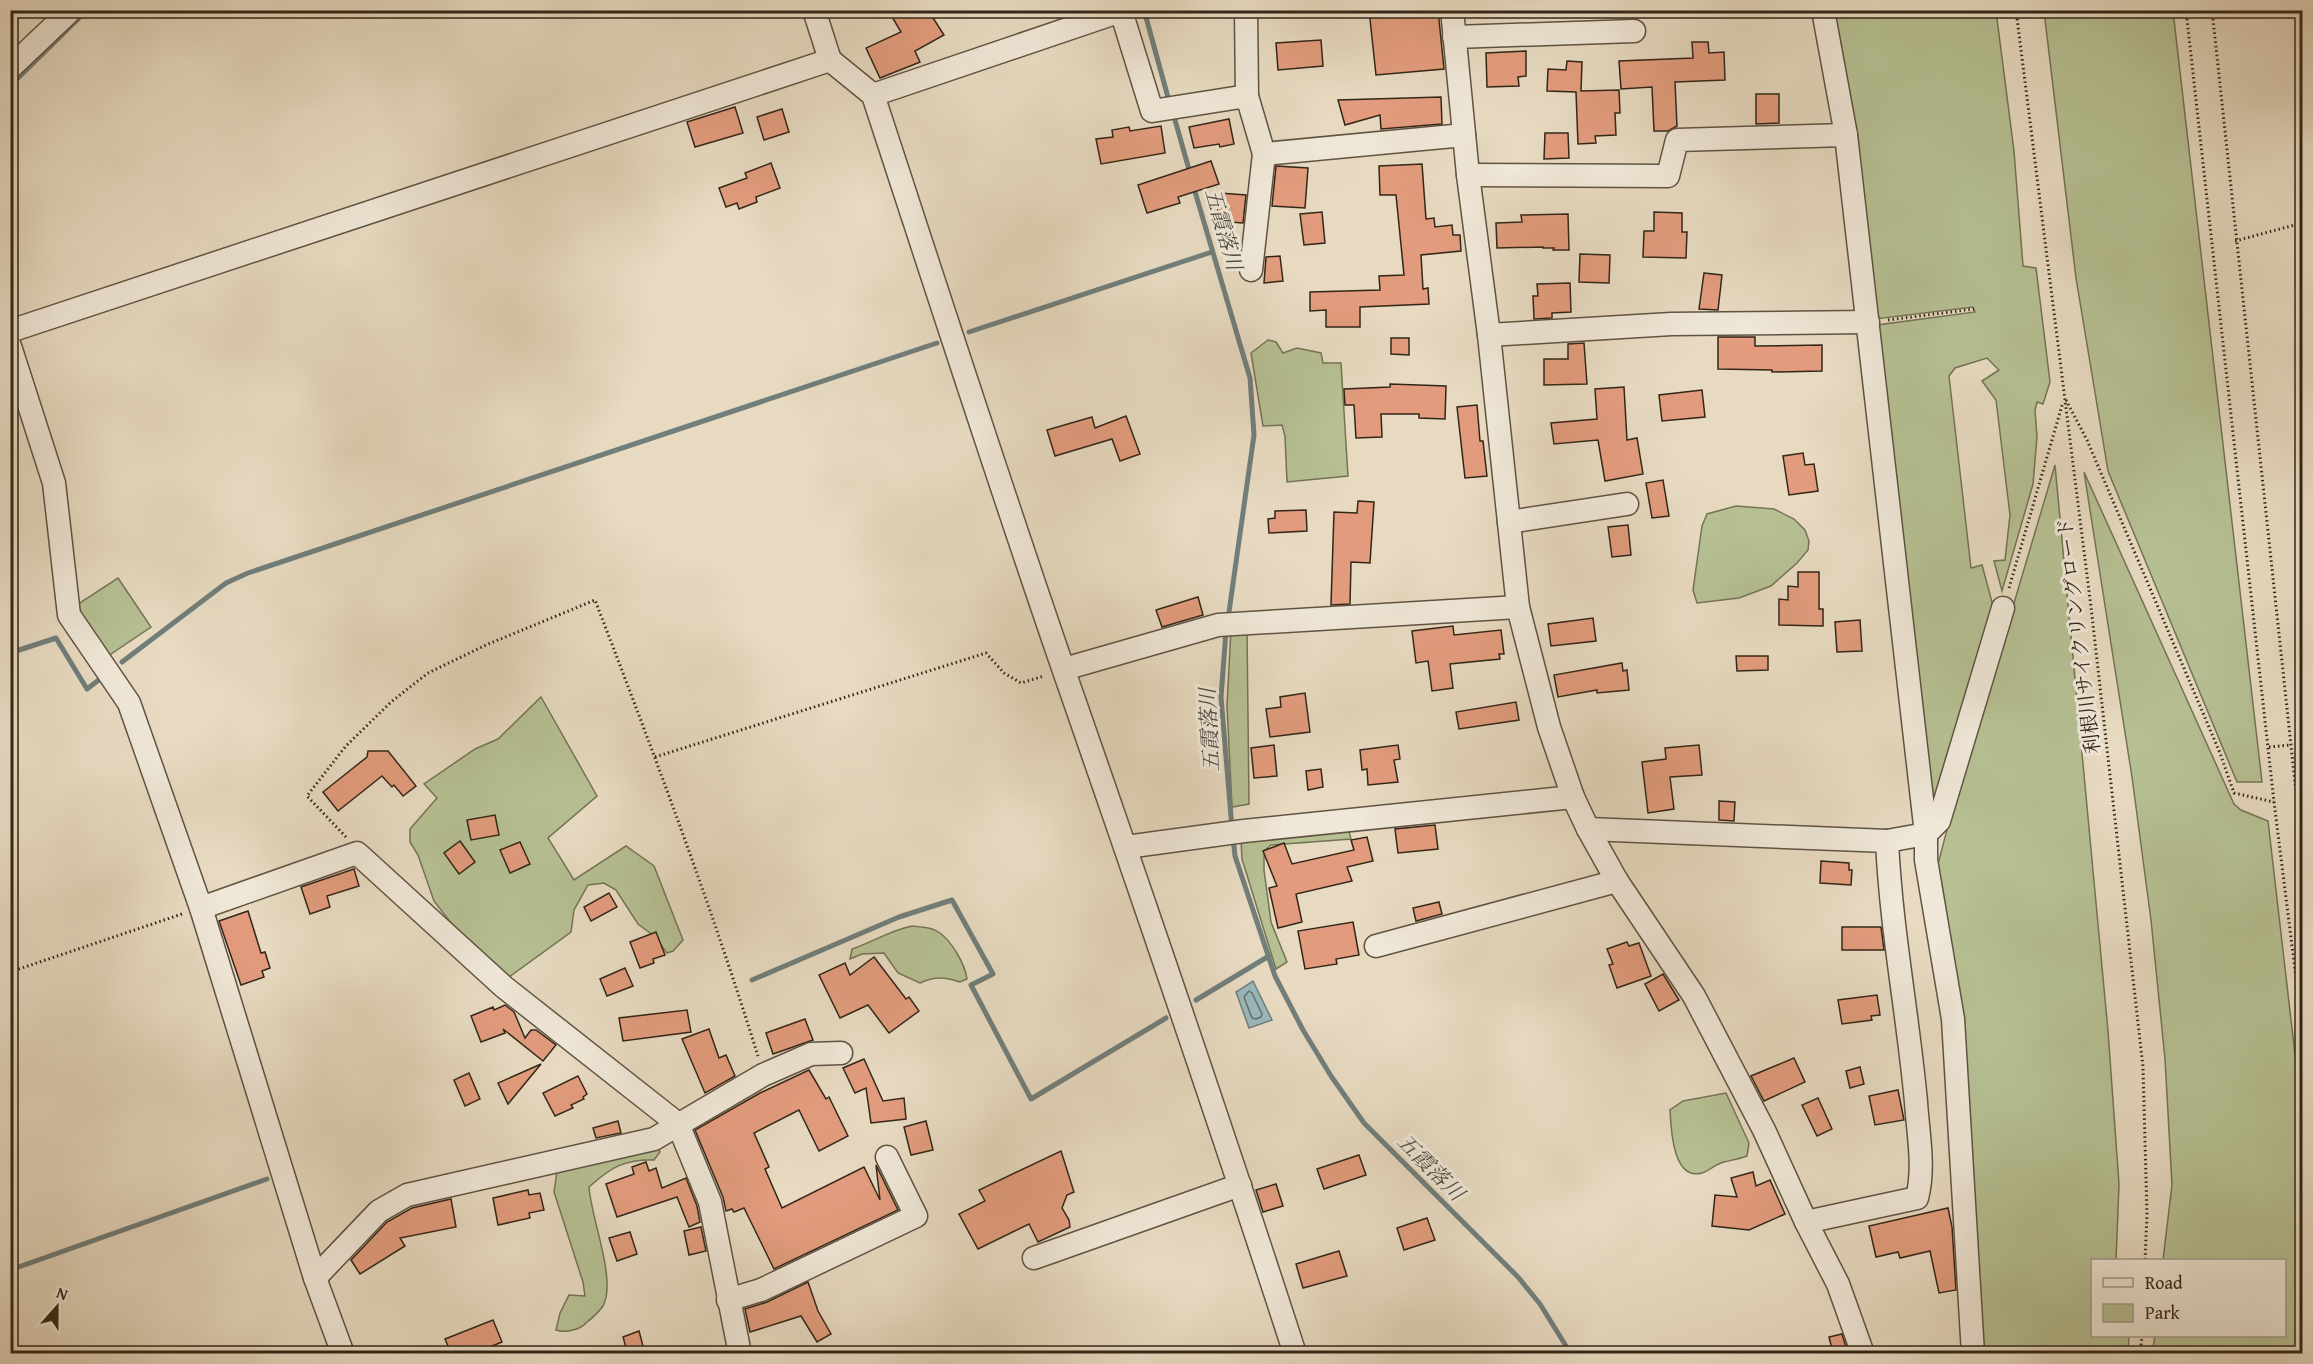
<svg xmlns="http://www.w3.org/2000/svg" width="2313" height="1364" viewBox="0 0 2313 1364" font-family="'Gentium Book Plus','Noto Serif JP',serif">
<style>
.green{fill:#b6c093;stroke:#747356;stroke-width:1.5}
.water{fill:#9ab8bc;stroke:#717e7a;stroke-width:1.5}
.lines{fill:none;stroke-linecap:round;stroke-linejoin:round}
.shore{stroke:#666f6a;stroke-width:1.5}
.stream{stroke:#717e7a;stroke-width:5}
.building{fill:#e29c7d;stroke:#332618;stroke-width:1.5}
.minor-casing{stroke:#605342;stroke-width:25}
.path{stroke:#332618;stroke-width:3;stroke-dasharray:1.5 3;stroke-linecap:butt}
.minor{stroke:#efe7d7;stroke-width:22}
.labels{text-anchor:middle;dominant-baseline:central;stroke-width:6;stroke-linejoin:round;paint-order:stroke}
.street-label{font-size:20px;fill:#332618;stroke:#efe7d7}
.water-label{font-size:21px;font-style:italic;fill:#4d4a41;stroke:#efe7d7}
</style>
<rect width="100%" height="100%" fill="#e7dac1"/>
<filter id="stains"><feTurbulence type="fractalNoise" baseFrequency=".00333" numOctaves="4"/><feColorMatrix values="0 0 0 0 .2 0 0 0 0 .09 0 0 0 0 .02 0 0 0 .5 -.17"/></filter>
<radialGradient id="worn" r=".72"><stop offset=".6" stop-color="#630" stop-opacity="0"/><stop offset="1" stop-color="#630" stop-opacity=".3"/></radialGradient>
<!-- green -->
<g class="green">
<path d="M1831,11H1996L2014,151L2023,266L2036,268L2050,382L2043,404L2037,402L2035,410L2037,437L2033,484L2002,591L1994,561L2005,560L2010,515L1996,400L1982,381L1999,370L1987,358L1955,368L1949,376L1971,568L1982,565L1992,602L1993,624L1935,817L1877,325L1975,312L1973,307L1875,319Z"/>
<path d="M2044,11H2173L2262,782H2237L2108,471L2076,278Z"/>
<path d="M1268,340L1276,342L1283,353L1297,348L1321,353L1323,363H1341L1348,476L1287,482L1285,436L1282,425L1263,426L1251,353Z"/>
<path d="M2055,465L2108,1031L2119,1184L2116,1260H2092V1336H2129L2128,1353H1984L1937,868L1949,822Z"/>
<path d="M2084,472L2234,804L2241,810L2268,821L2302,1115V1353H2152L2155,1336H2284V1260H2163L2172,1185L2165,1059L2151,920L2132,777Z"/>
<path d="M1736,506L1774,509L1794,519L1805,530L1809,541L1808,550L1797,563L1771,586L1739,598L1697,603L1693,590L1702,526L1707,514Z"/>
<path d="M118,578L151,627L105,658L80,618L78,604Z"/>
<path d="M1247,628L1249,804L1232,807L1227,706L1231,629Z"/>
<path d="M541,697L597,796L548,838L574,880L626,846L654,866L683,940L673,951L667,953L654,936L638,924L616,890L604,883L588,885L574,910L571,932L509,977L451,923L434,901L418,855L410,842V829L437,798L424,784L475,749L498,739Z"/>
<path d="M1348,828L1351,839L1271,845L1264,851V870L1271,922L1287,962L1276,969L1242,859L1241,839Z"/>
<path d="M912,926C922,927 932,927 940,933C952,942 965,964 967,979L960,982C945,977 935,976 920,983L898,973L884,953L862,954L850,959L852,949C873,942 891,930 912,926Z"/>
<path d="M1726,1093L1749,1143L1747,1156C1739,1159 1732,1160 1724,1162C1716,1164 1710,1170 1702,1173C1673,1181 1671,1130 1670,1110L1683,1101Z"/>
<path d="M657,1147L660,1152L654,1160C625,1159 611,1167 589,1187C591,1219 617,1280 603,1306C599,1312 591,1319 586,1323C580,1330 565,1333 556,1330L560,1313L569,1295L585,1296L583,1282L554,1192L557,1171Z"/>
</g>
<!-- water -->
<path class="water" d="M1253,981L1272,1020L1249,1028L1236,992Z"/>
<g class="lines">
<!-- shore -->
<path class="shore" d="M1249,991L1252,993L1262,1014L1261,1017L1256,1019L1252,1018L1244,997Z"/>
<!-- stream -->
<g class="stream">
<path d="M1144,10L1169,101"/>
<path d="M10,86L87,10"/>
<path d="M1173,113L1190,173"/>
<path d="M1193,185L1250,378L1254,435L1228,619"/>
<path d="M969,332L1212,252"/>
<path d="M1226,631L1221,697L1232,828"/>
<path d="M10,653L56,638L87,689L100,679"/>
<path d="M122,662L226,583L248,573L937,343"/>
<path d="M1233,837L1235,856L1275,976L1303,1030L1331,1076L1364,1123L1518,1277L1540,1304L1571,1354"/>
<path d="M752,980L899,917L952,900L993,974L971,985L1031,1099L1166,1018"/>
<path d="M1196,1000L1269,956"/>
<path d="M10,1270L267,1179"/>
</g>
</g>
<!-- building -->
<g class="building">
<path d="M888,10H928L944,35L915,51L920,62L880,78L866,48L901,32Z"/>
<path d="M1369,10H1438L1444,69L1376,75Z"/>
<path d="M1321,40L1323,66L1278,70L1276,43Z"/>
<path d="M1692,42H1708L1709,53L1724,52L1725,80L1675,82L1677,126L1668,131H1654L1652,87L1621,89L1619,61L1693,58Z"/>
<path d="M1526,51V76L1518,77L1519,86L1487,87L1486,53Z"/>
<path d="M1567,61L1582,62L1581,91L1619,90L1620,113H1615L1616,135L1595,136L1596,143L1578,144L1576,92L1547,91L1548,69L1566,70Z"/>
<path d="M1756,94H1779V123L1756,124Z"/>
<path d="M1441,97L1442,124L1381,129L1380,115L1345,125L1338,100Z"/>
<path d="M735,107L743,133L695,147L687,122Z"/>
<path d="M782,109L789,132L764,140L757,117Z"/>
<path d="M1229,119L1234,144L1220,147L1219,144L1194,148L1189,127Z"/>
<path d="M1161,126L1165,153L1101,164L1096,139L1113,137L1112,130L1129,127L1130,131Z"/>
<path d="M1545,133H1568L1569,158L1544,159Z"/>
<path d="M1211,161L1219,184L1178,197L1180,203L1147,213L1138,185Z"/>
<path d="M771,163L780,188L756,197L757,202L739,209L737,203L726,207L719,188L747,178L745,173Z"/>
<path d="M1422,164L1426,219L1434,218L1435,227L1452,225L1453,235H1460L1461,251L1421,255L1423,289L1428,288L1429,304L1360,307V327H1326V310L1310,311V292L1380,290L1379,276L1404,275L1396,195H1380L1379,166Z"/>
<path d="M1276,166L1308,168L1305,208L1272,206Z"/>
<path d="M1219,193L1246,195L1243,223L1217,221Z"/>
<path d="M1322,212L1325,243L1304,245L1300,214Z"/>
<path d="M1654,212L1682,213V232H1687L1686,258L1643,257L1644,231H1654Z"/>
<path d="M1568,214L1569,250H1553L1554,248H1543V247L1497,248L1496,223L1522,222L1521,215Z"/>
<path d="M1580,254L1610,255L1609,283L1579,282Z"/>
<path d="M1280,256L1283,281L1264,283L1266,257Z"/>
<path d="M1704,273L1722,275L1718,310L1699,309Z"/>
<path d="M1570,283L1571,312L1552,313V318L1534,319L1533,296H1538L1537,284Z"/>
<path d="M1718,337H1755V346L1822,345V371L1772,372V370L1718,369Z"/>
<path d="M1391,338H1409V355L1391,354Z"/>
<path d="M1584,343L1587,384L1544,385V359H1568V344Z"/>
<path d="M1390,384L1446,386L1445,419L1419,418V414H1381L1382,437L1356,438L1354,405H1345L1344,389L1390,387Z"/>
<path d="M1624,387L1627,440L1637,438L1643,474L1605,481L1598,440L1554,444L1551,423L1597,419L1595,389Z"/>
<path d="M1702,390L1705,417L1662,421L1659,395Z"/>
<path d="M1477,405L1480,441H1483L1487,476L1465,478L1457,407Z"/>
<path d="M1126,416L1140,454L1120,461L1112,439L1055,456L1047,430L1092,417L1095,428Z"/>
<path d="M1803,453L1805,465L1814,464L1818,491L1789,495L1783,456Z"/>
<path d="M1663,480L1669,516L1652,518L1646,483Z"/>
<path d="M1358,501L1374,502L1370,563L1351,562L1350,604L1331,605L1334,512L1357,513Z"/>
<path d="M1306,510L1307,531L1269,533L1268,519L1275,518V511Z"/>
<path d="M1628,525L1631,555L1612,557L1608,527Z"/>
<path d="M1798,572H1819V609H1823V626L1779,625V599L1788,600V586L1798,587Z"/>
<path d="M1198,597L1203,615L1162,627L1156,610Z"/>
<path d="M1593,618L1596,641L1551,646L1548,624Z"/>
<path d="M1860,620L1862,651L1837,652L1835,622Z"/>
<path d="M1453,626L1454,635L1501,630L1504,654H1499L1500,659L1450,664L1453,688L1432,691L1428,661L1416,663L1412,631Z"/>
<path d="M1736,656H1768V670L1737,671Z"/>
<path d="M1622,663L1623,671L1627,670L1629,690L1597,693V690L1558,697L1554,675Z"/>
<path d="M1305,693L1310,732L1270,737L1266,709L1281,707L1280,697Z"/>
<path d="M1516,702L1519,720L1459,729L1456,712Z"/>
<path d="M1274,745L1277,776L1254,778L1251,748Z"/>
<path d="M1398,745L1400,759L1394,760L1398,782L1368,785L1367,769L1362,770L1360,750Z"/>
<path d="M1699,745L1702,775L1670,777L1674,809L1648,813L1642,762L1666,759L1665,748Z"/>
<path d="M368,751H388L416,786L403,796L394,785L392,787L382,776L338,811L323,792L367,757Z"/>
<path d="M1321,769L1323,787L1308,790L1306,771Z"/>
<path d="M1719,801L1735,802L1734,821L1719,820Z"/>
<path d="M495,815L499,835L471,840L467,820Z"/>
<path d="M1435,825L1438,849L1398,853L1395,829Z"/>
<path d="M1367,837L1373,861L1347,867L1352,881L1296,894L1302,922L1278,928L1269,888L1277,886L1263,851L1284,843L1292,864L1354,850L1351,840Z"/>
<path d="M460,841L475,862L459,874L444,853Z"/>
<path d="M520,842L530,864L510,873L500,850Z"/>
<path d="M1821,861L1849,863V870H1852L1851,885L1820,883Z"/>
<path d="M354,869L359,886L327,896L330,907L310,914L301,887Z"/>
<path d="M609,893L617,907L591,921L584,907Z"/>
<path d="M1439,902L1442,914L1416,921L1413,908Z"/>
<path d="M248,911L261,953L265,952L270,968L262,971L264,977L241,985L219,921Z"/>
<path d="M1353,922L1359,955L1336,959L1337,964L1305,969L1298,931Z"/>
<path d="M1842,927H1881L1884,950H1842Z"/>
<path d="M656,932L665,955L653,959L654,963L640,968L630,942Z"/>
<path d="M1627,942L1629,946L1639,943L1651,976L1617,988L1609,965L1613,964L1607,949Z"/>
<path d="M874,957L906,999L909,997L919,1011L889,1033L868,1005L840,1018L819,975L845,963L850,975Z"/>
<path d="M625,968L633,986L607,996L600,979Z"/>
<path d="M1663,974L1679,1000L1659,1011L1645,984Z"/>
<path d="M1877,995L1880,1015L1871,1016L1872,1020L1842,1024L1838,1000Z"/>
<path d="M505,1005L514,1012L525,1038L531,1030H536L556,1045L543,1061L503,1029L505,1033L481,1042L471,1016L493,1007L494,1010Z"/>
<path d="M687,1010L691,1032L623,1041L619,1018Z"/>
<path d="M805,1019L813,1040L773,1054L766,1033Z"/>
<path d="M709,1029L719,1058L726,1055L735,1076L705,1093L682,1039Z"/>
<path d="M1794,1058L1805,1082L1764,1101L1751,1076Z"/>
<path d="M864,1059L883,1101L904,1098L906,1119L871,1123L866,1088L855,1093L843,1068Z"/>
<path d="M541,1064L508,1104L498,1083Z"/>
<path d="M1860,1067L1864,1084L1850,1088L1846,1071Z"/>
<path d="M809,1070L826,1099L829,1097L848,1136L819,1151L799,1110L754,1133L769,1167L765,1169L782,1208L864,1167L880,1200L876,1165L898,1210L774,1269L744,1208L734,1212L732,1209L726,1211L723,1197L695,1130L760,1093Z"/>
<path d="M469,1073L480,1099L465,1106L454,1080Z"/>
<path d="M578,1076L587,1094L583,1097L584,1099L571,1105L573,1108L555,1116L543,1093Z"/>
<path d="M1898,1090L1904,1120L1875,1125L1869,1096Z"/>
<path d="M1818,1098L1832,1129L1817,1136L1802,1105Z"/>
<path d="M618,1121L621,1133L596,1138L593,1128Z"/>
<path d="M926,1121L933,1150L911,1155L904,1127Z"/>
<path d="M1061,1151L1074,1192L1067,1195L1062,1208L1069,1220L1070,1227L1038,1242L1029,1224L978,1249L959,1214L985,1201L979,1190Z"/>
<path d="M1359,1155L1366,1175L1324,1189L1317,1169Z"/>
<path d="M646,1162L649,1171L656,1168L662,1188L686,1178L697,1206L700,1222L689,1227L677,1197L617,1217L606,1184L634,1174L632,1167Z"/>
<path d="M1753,1172L1756,1186L1770,1180L1785,1214L1749,1230L1712,1226L1715,1195L1737,1197L1731,1178Z"/>
<path d="M1276,1184L1283,1206L1263,1212L1256,1190Z"/>
<path d="M528,1190L529,1195L540,1193L544,1210L529,1213L530,1218L498,1225L493,1198Z"/>
<path d="M451,1199L456,1227L400,1238L405,1246L360,1274L351,1260L387,1222L412,1208Z"/>
<path d="M1948,1208L1952,1227L1956,1290L1939,1293L1930,1251L1900,1258L1898,1252L1876,1257L1869,1226Z"/>
<path d="M1427,1218L1435,1240L1404,1250L1397,1228Z"/>
<path d="M701,1227L706,1251L689,1255L684,1231Z"/>
<path d="M630,1232L637,1254L617,1261L609,1238Z"/>
<path d="M1339,1251L1347,1276L1303,1288L1296,1264Z"/>
<path d="M808,1282L818,1311L831,1334L817,1342L801,1316L750,1332L745,1309L767,1302Z"/>
<path d="M493,1320L502,1342L482,1350L483,1353H451L445,1339Z"/>
<path d="M639,1331L643,1346L627,1351L623,1337Z"/>
<path d="M1842,1334L1847,1350L1833,1353L1829,1337Z"/>
</g>
<g class="lines">
<!-- minor casing -->
<g class="minor-casing">
<g id="minor">
<path d="M814,10L830,60"/>
<path d="M1246,10L1247,96"/>
<path d="M1452,10L1468,175L1489,335L1518,607L1549,727L1573,797L1588,829L1617,881L1694,996L1764,1130L1806,1222L1838,1284L1863,1354"/>
<path d="M1823,10L1846,135L1926,834V860L1953,1019L1973,1354"/>
<path d="M1454,37L1634,31"/>
<path d="M10,68L71,10"/>
<path d="M873,95L1121,11L1152,111L1247,96L1264,154L1464,135"/>
<path d="M1468,175L1668,176L1677,140L1846,135"/>
<path d="M1251,270L1264,154"/>
<path d="M10,331L830,60L873,95C936,287 998,480 1064,671C1143,898 1221,1125 1295,1354"/>
<path d="M1489,335L1671,324L1868,322"/>
<path d="M10,346L54,483L69,615L129,703L201,908L315,1278L343,1354"/>
<path d="M1509,522L1627,504"/>
<path d="M1064,669L1218,625L1518,607"/>
<path d="M1588,829L1887,841L1926,834L1939,821L2003,608"/>
<path d="M1126,847L1244,831L1573,797"/>
<path d="M201,908L357,853L504,987L678,1124L710,1202L740,1354"/>
<path d="M1376,946L1617,881"/>
<path d="M1806,1222L1917,1198C1925,1167 1918,1134 1916,1102C1908,1015 1891,929 1887,841"/>
<path d="M1034,1258L1240,1185"/>
<path d="M315,1278L379,1211L407,1195L654,1139L763,1075L811,1054L841,1053"/>
<path d="M728,1300L761,1290L916,1216L887,1157"/>
</g>
</g>
<!-- path -->
<g class="path">
<path d="M2016,10L2091,607L2143,1067L2147,1215L2145,1260"/>
<path d="M2186,10L2274,802L2302,1026"/>
<path d="M2212,10L2302,848"/>
<path d="M2235,241L2302,223"/>
<path d="M1888,320L1974,309"/>
<path d="M2066,400L2087,440L2220,753L2234,793L2274,802"/>
<path d="M2009,588L2063,402"/>
<path d="M2269,747L2290,745"/>
<path d="M655,757L986,653L1004,673L1021,683L1044,676"/>
<path d="M346,837L307,796L345,747L391,702L428,673L486,645L595,600C653,751 710,902 758,1056"/>
<path d="M10,972L182,914"/>
<path d="M2140,1354L2142,1336"/>
</g>
<!-- minor -->
<use href="#minor" class="minor"/>
</g>
<g class="labels">
<!-- street labels -->
<g class="street-label">
<text transform="translate(2078 636) rotate(-97)">利根川サイクリングロード</text>
</g>
<!-- water labels -->
<g class="water-label">
<text transform="translate(1224 229) rotate(74)">五霞落川</text>
<text transform="translate(1209 730) rotate(-93)">五霞落川</text>
<text transform="translate(1431 1167) rotate(45)">五霞落川</text>
</g>
</g>
<!-- margin -->
<rect width="2313" height="1364" fill="none" stroke="#e7dac1" stroke-width="36"/>
<rect x="12" y="12" width="2289" height="1340" fill="none" stroke="#332618" stroke-width="3"/>
<rect x="18" y="18" width="2277" height="1328" fill="none" stroke="#332618" stroke-width="1.5"/>
<!-- legend -->
<rect x="2091" y="1259" width="195" height="78" fill="#efe7d7" stroke="#a49a8b" stroke-width="1.5"/>
<rect x="2103" y="1278" width="30" height="9" fill="#efe7d7" stroke="#a49a8b" stroke-width="1.5"/>
<text x="2145" y="1289" font-size="18" fill="#332618">Road</text>
<rect x="2103" y="1304" width="30" height="18" fill="#b6c093" stroke="#a49a8b" stroke-width="1.5"/>
<text x="2145" y="1319" font-size="18" fill="#332618">Park</text>
<!-- north arrow -->
<g transform="translate(57 1307) rotate(21)" stroke="#efe7d7" stroke-width="4.5" paint-order="stroke">
<path d="M0-4.5L10 22L0 15L-10 22Z" fill="#332618"/>
<text y="-9" font-size="16" font-weight="bold" text-anchor="middle" fill="#332618">N</text>
</g>
<rect width="100%" height="100%" filter="url(#stains)"/>
<rect width="100%" height="100%" fill="url(#worn)"/>
</svg>
